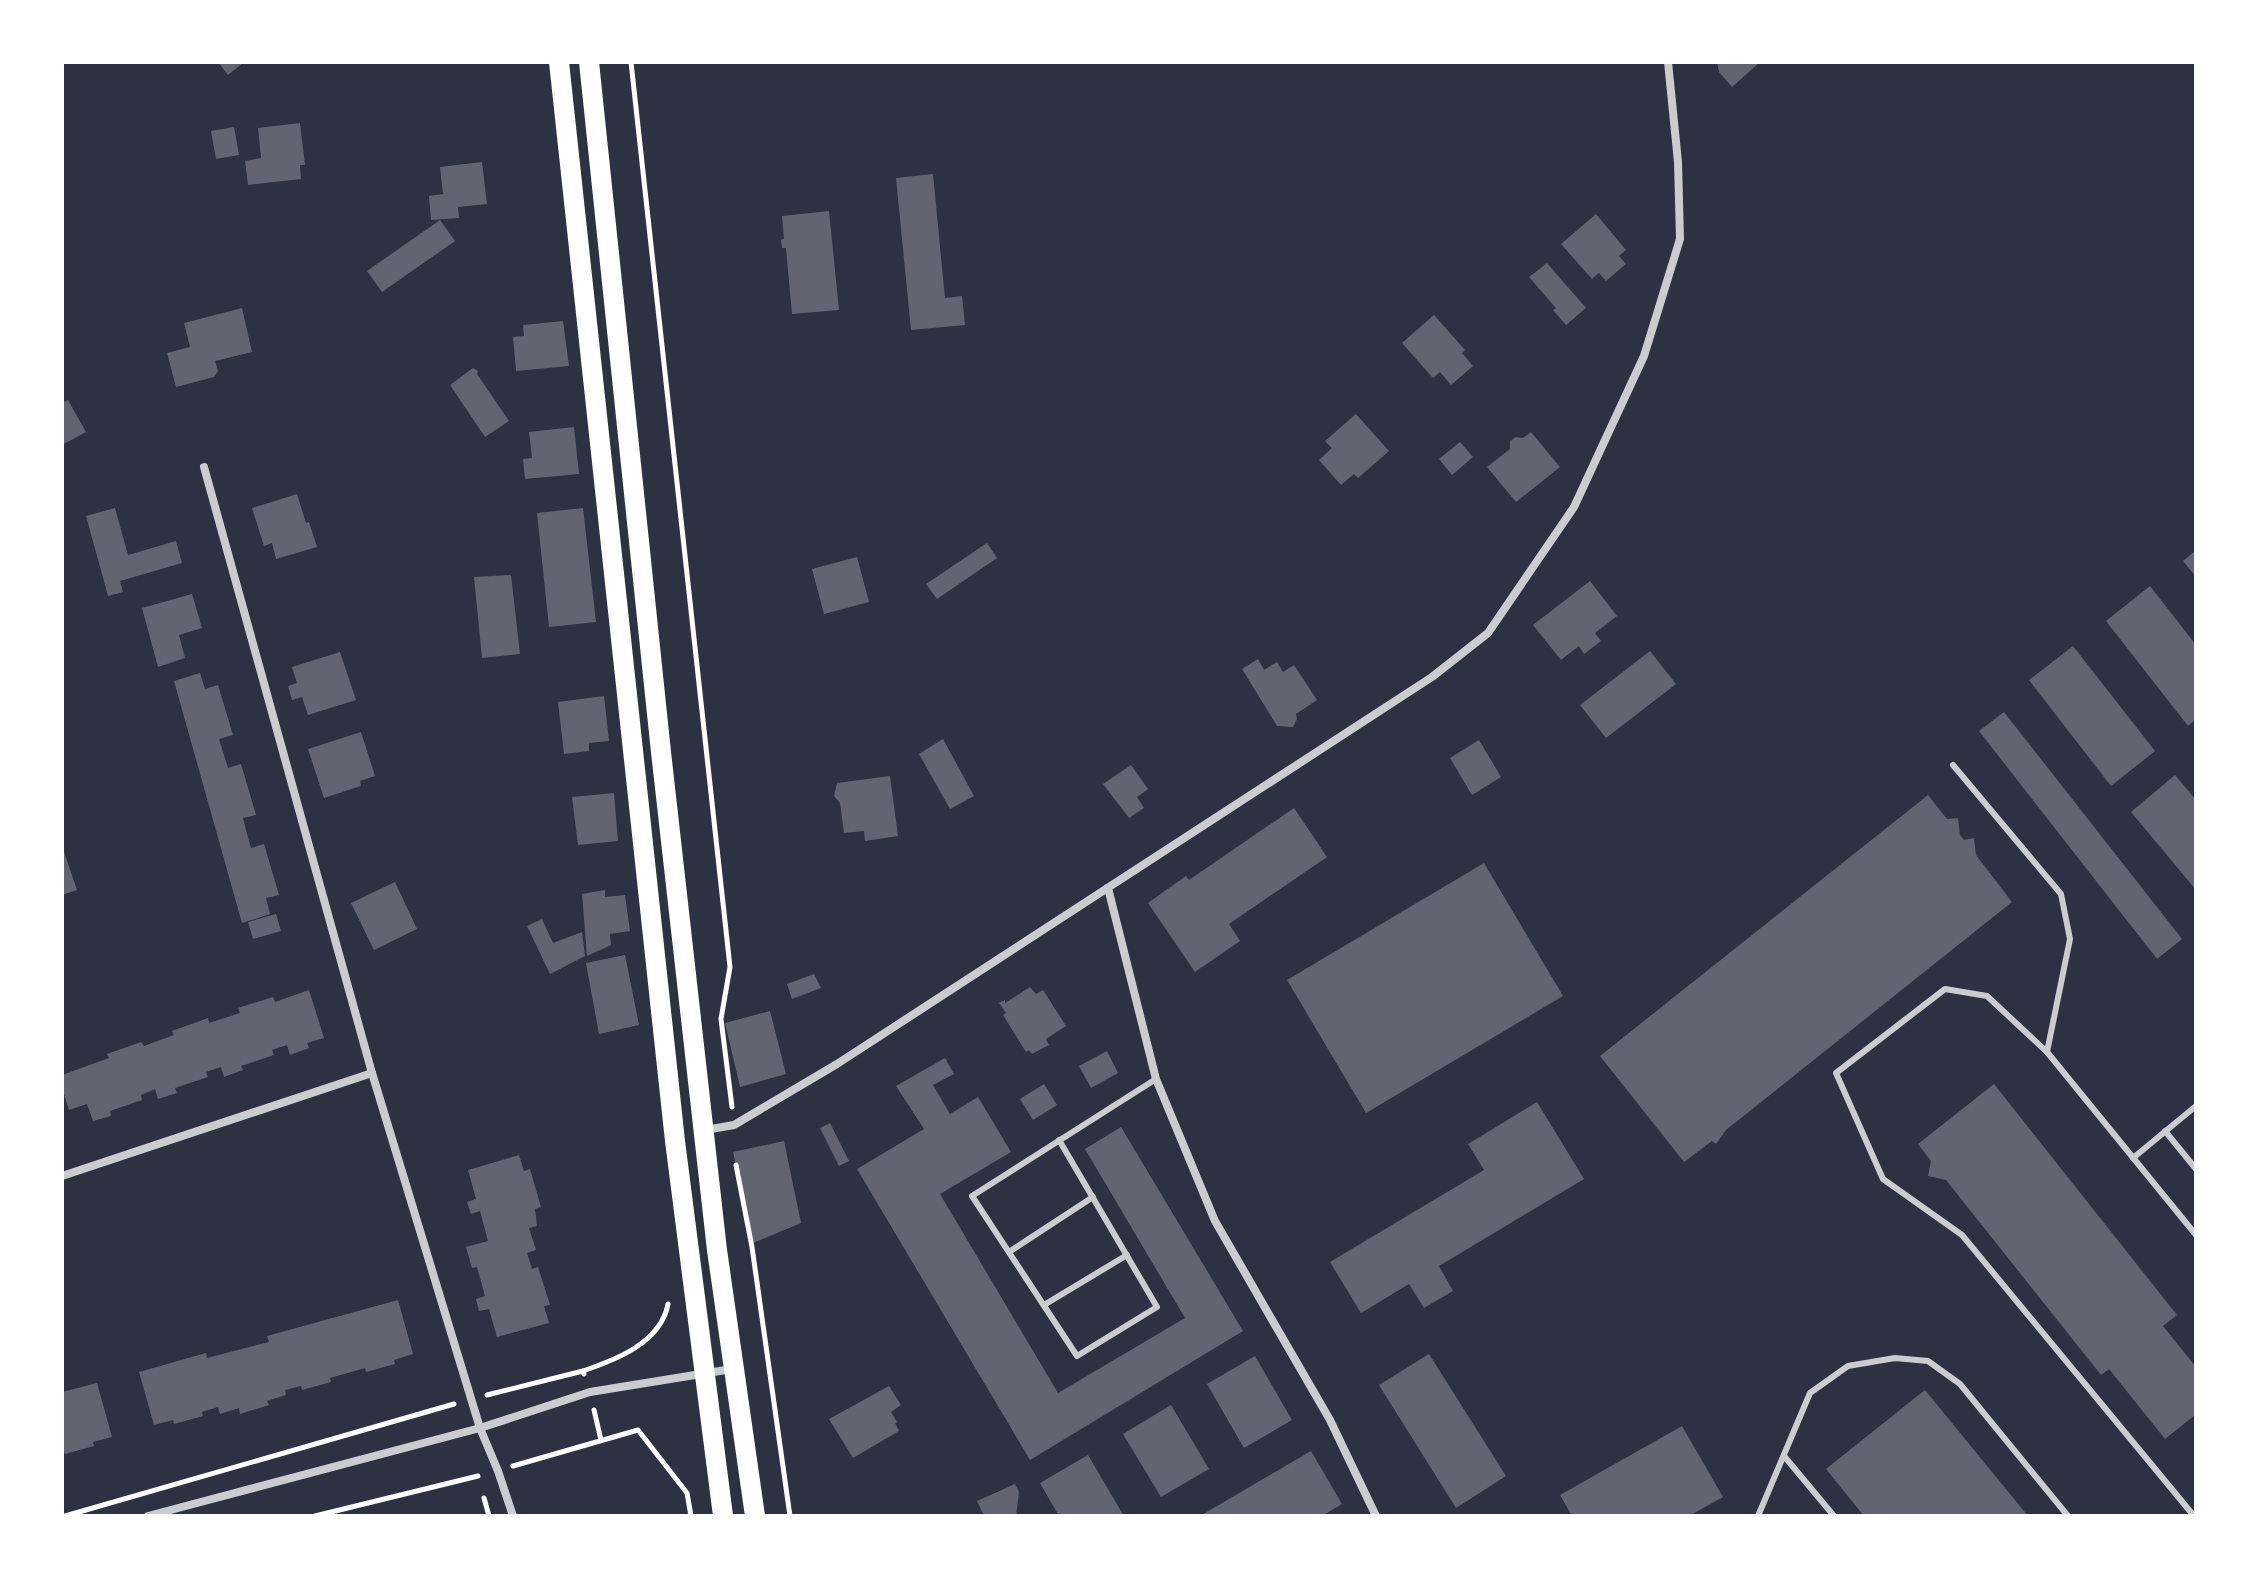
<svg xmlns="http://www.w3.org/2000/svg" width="2258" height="1578" viewBox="0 0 2258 1578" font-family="'Roboto Condensed',sans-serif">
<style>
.building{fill:#626471}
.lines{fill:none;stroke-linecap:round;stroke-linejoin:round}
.path{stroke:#fff;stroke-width:5}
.service{stroke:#caccd0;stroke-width:6}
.minor{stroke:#caccd0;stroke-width:8}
.primary{stroke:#fff;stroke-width:20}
</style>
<rect width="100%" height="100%" fill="#2d3142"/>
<!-- building -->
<g class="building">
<path d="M218,62H244L228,75Z"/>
<path d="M1717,62H1760L1732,87L1719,72Z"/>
<path d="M300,123L305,165H300L301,179L248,185L245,161L261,158L258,128Z"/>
<path d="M234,127L239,155L216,159L211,131Z"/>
<path d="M482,162L487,204L458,207L459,218L431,220L429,196L443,194L440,167Z"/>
<path d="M933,174L945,298L962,296L965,325L911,330L896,178Z"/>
<path d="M829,211L839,310L792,314L786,248H782L781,240L784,239L782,216Z"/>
<path d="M1596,214L1626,250L1619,256L1626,264L1606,281L1599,273L1592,279L1561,244Z"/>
<path d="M440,220L455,241L382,292L367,271Z"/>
<path d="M1547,263L1586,308L1566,325L1553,310L1556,308L1529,277Z"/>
<path d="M242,308L252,352L215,361L218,371L214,377L176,387L167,353L190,347L184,323Z"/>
<path d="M1434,315L1465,350L1462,353L1473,366L1451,385L1440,372L1433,378L1402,343Z"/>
<path d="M563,321L569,366L516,371L513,337L524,336L523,325Z"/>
<path d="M473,368L478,371L477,374L509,421L485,437L450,385Z"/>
<path d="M68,400L86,432L62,445V403Z"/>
<path d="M1356,414L1389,451L1358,478L1354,474L1341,485L1319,460L1332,448L1325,441Z"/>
<path d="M574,427L579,474L525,479L523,459L532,458L529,432Z"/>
<path d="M1531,432L1560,467L1516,502L1487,467L1510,449V441L1516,437L1523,438Z"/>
<path d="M1460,442L1473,457L1452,475L1439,459Z"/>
<path d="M297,494L306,523L309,522L317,547L276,559L272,543L264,546L252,508Z"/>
<path d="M115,508L128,555L176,541L182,563L120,581L123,592L108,596L86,516Z"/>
<path d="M583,508L596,622L549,627L537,513Z"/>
<path d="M987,543L997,558L937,599L926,584Z"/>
<path d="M2196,550V577L2183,561Z"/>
<path d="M857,557L869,602L824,614L812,569Z"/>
<path d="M511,575L520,654L482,658L474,577Z"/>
<path d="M1590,581L1617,616L1595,633L1601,641L1584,654L1579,646L1561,660L1533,625Z"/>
<path d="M2150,586L2196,645V719L2188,726L2106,621Z"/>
<path d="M192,594L202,628L179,635L185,658L158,667L142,608Z"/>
<path d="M2073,646L2155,751L2111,786L2029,680Z"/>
<path d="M1650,651L1676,684L1606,738L1580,705Z"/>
<path d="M340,652L356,700L308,715L302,697L292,700L288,686L297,683L292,667Z"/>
<path d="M1258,659L1264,670L1277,662L1283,672L1294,665L1317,700L1296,714L1297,719L1293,727L1277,726L1242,669Z"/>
<path d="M200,673L205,689L218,685L233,735L219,739L228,768L241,764L256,815L243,818L247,834L251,848L264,844L279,895L266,898L270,914L242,923L174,681Z"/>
<path d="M604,696L609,741L589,743V751L564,754L558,702Z"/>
<path d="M2004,712L2182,939L2157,959L1979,731Z"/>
<path d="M361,732L375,776L360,781L361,786L324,798L308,749Z"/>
<path d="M943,739L974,796L950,809L919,754Z"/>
<path d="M1479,740L1501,777L1472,795L1450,758Z"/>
<path d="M1131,765L1148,789L1137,797L1144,808L1129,818L1103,784Z"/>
<path d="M2175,775L2196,800V890L2131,812Z"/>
<path d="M890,776L898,836L865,841L864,831L844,833L840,803L834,796L837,783Z"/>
<path d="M614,793L618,841L578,845L572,797Z"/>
<path d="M1928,795L1947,819L1958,818L1960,835L1964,840L1974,838L1976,855L2012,902L1726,1130L1716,1144L1712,1141L1684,1162L1600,1056Z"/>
<path d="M1294,808L1327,857L1229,924L1240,941L1195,972L1148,903L1186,876L1189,880Z"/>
<path d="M62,846L77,890L62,895Z"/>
<path d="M1484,863L1563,996L1366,1113L1287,980Z"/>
<path d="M395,882L417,929L374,950L351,903Z"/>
<path d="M605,890V897L625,895L630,931L610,934L611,945L587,956L582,894Z"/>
<path d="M276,914L281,931L253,939L248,922Z"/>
<path d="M542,919L553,943L582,932L585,956L550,974L527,926Z"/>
<path d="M625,955L639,1025L599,1034L586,963Z"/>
<path d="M814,974L821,988L792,999L787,984Z"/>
<path d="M1030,987L1036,994L1043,990L1066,1026L1046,1039L1049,1045L1032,1054L1029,1050L1026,1052L1003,1015L1006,1013L999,1003L1005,1000V1003Z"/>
<path d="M309,990L324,1038L307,1043L309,1048L290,1055L287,1045L272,1050L274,1055L241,1066L243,1070L224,1077L221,1067L206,1072L208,1077L175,1088L177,1093L158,1099L155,1089L141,1095L142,1100L110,1111L111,1116L93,1121L87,1104L69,1110L62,1088V1075L109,1058L107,1054L141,1042L144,1046L174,1035L172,1031L208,1018L209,1023L240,1013L238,1008L273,997L275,1002Z"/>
<path d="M770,1011L786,1074L740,1087L725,1023Z"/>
<path d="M1107,1051L1118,1073L1091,1088L1079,1066Z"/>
<path d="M945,1058L954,1074L933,1085L950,1114L978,1097L1011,1152L940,1194L1058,1393L1185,1318L1085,1149L1121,1127L1243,1331L1030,1460L857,1169L924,1129L896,1086Z"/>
<path d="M1044,1084L1057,1105L1033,1120L1020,1099Z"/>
<path d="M1994,1084L2177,1315L2163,1326L2196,1367V1414L2165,1439L2109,1369L2101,1375L1946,1180L1928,1176L1931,1161L1918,1144Z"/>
<path d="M1537,1102L1584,1179L1439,1266L1453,1291L1424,1308L1409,1284L1361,1313L1330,1262L1484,1170L1468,1144Z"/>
<path d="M830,1123L849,1161L839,1166L820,1128Z"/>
<path d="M784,1141L801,1223L753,1243L733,1152Z"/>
<path d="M519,1155L524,1171L530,1169L541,1207L535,1209L537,1226L529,1228L536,1250L527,1253L532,1269L538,1267L550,1305L544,1306L549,1323L497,1337L489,1309L479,1311L476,1299L485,1296L477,1267L472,1268L466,1247L488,1241L480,1211L471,1214L467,1202L476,1199L468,1170Z"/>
<path d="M398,1300L413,1354L394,1360L395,1364L366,1372L365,1368L330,1378L331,1382L302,1390L301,1386L285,1390L286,1395L267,1401L269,1405L240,1414L239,1408L220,1414L218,1407L202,1412L203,1416L174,1424L173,1420L154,1425L139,1372L206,1353L207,1358L269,1342L267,1336Z"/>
<path d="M1429,1354L1506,1476L1456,1508L1379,1385Z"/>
<path d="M1255,1356L1292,1420L1244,1448L1207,1384Z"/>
<path d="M97,1383L112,1437L93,1442L94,1446L65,1454L62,1450V1392Z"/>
<path d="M889,1386L901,1405L891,1412L897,1422L895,1423L899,1431L853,1458L829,1419Z"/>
<path d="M1925,1390L2028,1516H1864L1826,1469Z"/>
<path d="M1171,1405L1209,1469L1161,1497L1123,1434Z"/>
<path d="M1682,1426L1723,1497L1689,1516H1572L1560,1495Z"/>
<path d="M1311,1451L1342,1504L1322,1516H1200Z"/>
<path d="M1088,1455L1118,1506L1124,1516H1059L1040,1483Z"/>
<path d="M1015,1484L1019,1492L1016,1516H984L977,1501Z"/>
</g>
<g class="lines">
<!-- path -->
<g class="path">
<path d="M631,62L730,967L721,1019L732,1107"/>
<path d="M736,1165L752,1247L790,1516"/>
<path d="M583,1371C615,1360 661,1343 668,1304"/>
<path d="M487,1395L583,1371L584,1374"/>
<path d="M594,1410L601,1440"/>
<path d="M513,1466L638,1430L687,1493L691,1516"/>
<path d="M484,1498L489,1516"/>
<path d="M65,1516L454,1404"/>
<path d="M315,1516L478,1476"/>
</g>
<!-- service -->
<g class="service">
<path d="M1953,765L2061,894L2070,939L2047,1052"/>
<path d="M2165,1131L2196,1169"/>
<path d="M1059,1140L1157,1307L1077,1356L972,1196L1156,1079"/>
<path d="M2133,1158L2196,1106"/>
<path d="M1009,1252L1093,1197"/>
<path d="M1044,1305L1127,1255"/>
<path d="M1784,1456L1834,1516"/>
<path d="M1758,1516L1810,1393L1848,1366L1895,1358L1928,1361L1960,1384L2068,1516"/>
<path d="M2194,1516L1962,1235L1883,1179L1836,1073L1945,989L1987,996L2047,1052L2196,1235"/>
</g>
<!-- minor -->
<g class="minor">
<path d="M204,467L372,1073L480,1428L498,1471L513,1516"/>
<path d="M1108,888L1156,1079L1215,1221L1330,1420L1376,1516"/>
<path d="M705,1130L734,1125L837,1064L1432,677L1488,633L1574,507L1644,356L1680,239L1678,162L1668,62"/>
<path d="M62,1176L372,1073"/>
<path d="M148,1516L480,1428L590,1392L732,1369"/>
</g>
<!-- primary -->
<g class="primary">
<path d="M559,62L675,1141L723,1516"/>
<path d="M589,62L661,752L717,1250L755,1516"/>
</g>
</g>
<!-- border -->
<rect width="2258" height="1578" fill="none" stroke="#ffffff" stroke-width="128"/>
</svg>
